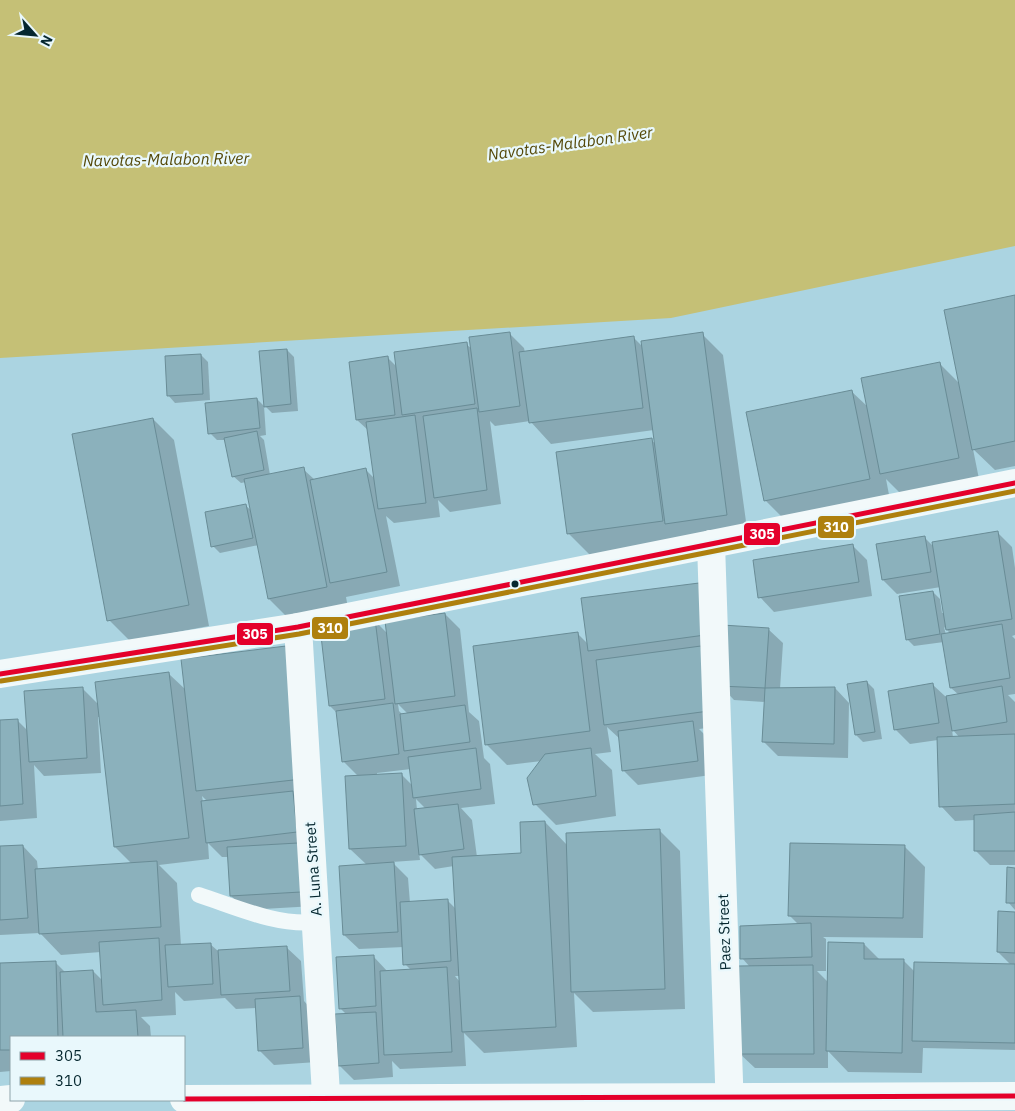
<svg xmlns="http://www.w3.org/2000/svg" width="1015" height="1111" viewBox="0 0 1015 1111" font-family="'IBM Plex Sans',sans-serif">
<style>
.water{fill:#c5c076}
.shadow{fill:#0003;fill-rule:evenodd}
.building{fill:#8bb1bc;stroke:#698c96}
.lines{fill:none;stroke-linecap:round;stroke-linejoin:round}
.lane{stroke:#f2f9fa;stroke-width:16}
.street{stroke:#f2f9fa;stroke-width:28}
.secondary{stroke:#f2f9fa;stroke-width:28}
.bus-1-casing{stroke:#e9f8fc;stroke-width:9}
.bus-2-casing{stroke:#e9f8fc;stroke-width:9}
.bus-1{stroke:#e4002b;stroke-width:5}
.bus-2{stroke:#ae800e;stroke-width:5}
.bus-dot{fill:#05272f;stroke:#e9f8fc;stroke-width:2}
.labels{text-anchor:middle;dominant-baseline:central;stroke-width:4.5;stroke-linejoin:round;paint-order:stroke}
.street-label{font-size:15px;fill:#05272f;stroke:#e9f8fc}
.water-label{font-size:16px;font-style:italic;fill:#544808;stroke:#e9f8fc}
.line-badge{stroke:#e9f8fc;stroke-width:2}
.badge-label{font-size:14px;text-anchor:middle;font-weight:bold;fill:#fff}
</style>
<rect width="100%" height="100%" fill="#abd4e1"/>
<!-- water -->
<path class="water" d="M0,0H1015V246L671,318L0,358Z"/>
<!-- shadow -->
<g class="shadow">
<path d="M1015,296V466L995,470L973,449L979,479L902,495L886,479L890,500L786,521L765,500L851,391L868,407L939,363L961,385Z"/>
<path d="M509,333L524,348L525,353L633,337L643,347L702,334L723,355L748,536L590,555L569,534L651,440L656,444L654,430L551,444L530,421L495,426L490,421L501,504L450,512L438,500L440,517L394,523L386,516L400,586L346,597L348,608L290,620L269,599L259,545L220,553L213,546L246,506L252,511L246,482L241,483L233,476L226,440H217L210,433L257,399L264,406L266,435L260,436L264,440L270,475L303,469L315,480L365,469L375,479L369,431L357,420L387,357L397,367L466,344L472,349Z"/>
<path d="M287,350L294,357L298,411L272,413L265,406Z"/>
<path d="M201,355L208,362L210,400L175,403L168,395Z"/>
<path d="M153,419L174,440L209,626L130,641L109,620Z"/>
<path d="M997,532L1012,547L1015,568V635L1012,636L1015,639V694L1008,695L1015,702V865H990L976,851L975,820L955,821L941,806L938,740L910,744L895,729L933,685L946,697L959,695L951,688L944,642L914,646L907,639L933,592L940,599L942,613H945L941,587L897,594L883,580L925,538L934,547ZM944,627L951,634L946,635ZM952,729L960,738H953Z"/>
<path d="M852,545L867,560L872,596L774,612L760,597Z"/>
<path d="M699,584L723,726L699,729L707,737L711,775L638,785L623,770L620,739L607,727L611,752L595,754L612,770L616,816L556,825L535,804L542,761L507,765L486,744L577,633L588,644Z"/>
<path d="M445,614L460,629L469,712L479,721L484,758L490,764L495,804L461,808L472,820L477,857L523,854L545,822L567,845L659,830L680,851L685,1009L593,1012L574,993L577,1047L484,1053L464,1033L466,1066L400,1069L392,1061L393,1077L354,1080L339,1065L347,1015L340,1008L373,956L388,972L411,970L405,964L404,947L359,949L344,935L367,865L350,849L358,776L343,761L337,713L330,706L321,628L375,621L388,634ZM398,704L408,714L403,715L399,711ZM411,769L413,786L401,774L377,775V773ZM416,799L426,809L417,810ZM419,853L435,869L454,866L456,909L447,900L410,903L408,878L392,862L420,860ZM455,976H460V982Z"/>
<path d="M768,629L783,643L780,689L835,688L849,703L848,758L778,756L763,741L766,702L734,700L720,685Z"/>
<path d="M307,668L322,799L302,802L315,906L246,910L231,896L229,857H222L208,843L209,859L159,865L177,883L181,946L210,944L218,951L286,947L301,961L304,1001L314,1012L317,1062L274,1065L259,1050L256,1008L236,1009L225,998L184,1001L175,992L176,1015L141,1017L150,1026L151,1037H11V1071L0,1072V964L55,962L66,973L93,971L103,981L101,952L61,955L40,933L0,935V848L23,846L37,861L38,870L132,864L115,847L100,717H98L101,773L44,776L34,765L37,818L0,821V721L17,720L28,731L83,689L99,705L169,674L186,690ZM202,796L208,802H203Z"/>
<path d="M867,682L874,689L882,739L863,742L856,735Z"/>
<path d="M904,846L925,867L923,938L823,937L826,939V971H817L829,983L864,944L880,960H903L915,972L1011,965L998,952L1015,913V1050L923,1048L922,1073L848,1072L828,1051V1068H755L740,1054L750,967L742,958L799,925L789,915Z"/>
<path d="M1015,869V910L1008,902Z"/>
</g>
<!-- building -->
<g class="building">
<path d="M1015,295V441L972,450L944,310Z"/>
<path d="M510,332L520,406L479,412L469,337Z"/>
<path d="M703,332L727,515L665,524L641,341Z"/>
<path d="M634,336L643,408L529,423L519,352Z"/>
<path d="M467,342L475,404L402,415L394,352Z"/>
<path d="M287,349L291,404L264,407L259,351Z"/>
<path d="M201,354L203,394L167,396L165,356Z"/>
<path d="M388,356L395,415L356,420L349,362Z"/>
<path d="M940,362L959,458L880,474L861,378Z"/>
<path d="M852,390L870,479L764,501L746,412Z"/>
<path d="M257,398L260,428L208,434L205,403Z"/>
<path d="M477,408L487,490L434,498L423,416Z"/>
<path d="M415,415L426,503L378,509L366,422Z"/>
<path d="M153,418L189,605L107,621L72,434Z"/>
<path d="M257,431L264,470L232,477L224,438Z"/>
<path d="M652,438L663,521L567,534L556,452Z"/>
<path d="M304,467L327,587L268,599L244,479Z"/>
<path d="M366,468L387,572L330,583L310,480Z"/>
<path d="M246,504L253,538L211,547L205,512Z"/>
<path d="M998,531L1012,619L946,630L932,542Z"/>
<path d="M925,536L931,572L882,580L876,544Z"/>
<path d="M853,544L859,582L758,598L753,560Z"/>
<path d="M699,583L705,635L588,651L581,598Z"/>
<path d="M933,591L940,634L906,640L899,596Z"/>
<path d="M445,613L455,696L395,704L385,621Z"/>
<path d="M375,619L385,699L329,706L320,627Z"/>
<path d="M1002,624L1010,678L950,688L941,634Z"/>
<path d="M722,625L769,628L765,688L719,686Z"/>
<path d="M578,632L590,731L485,745L473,646Z"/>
<path d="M286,646L302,779L196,791L181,659Z"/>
<path d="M701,646L709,711L604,725L596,660Z"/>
<path d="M169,672L189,838L114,847L95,682Z"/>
<path d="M867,681L875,732L855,735L847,684Z"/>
<path d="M933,683L939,723L894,730L888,691Z"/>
<path d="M1002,686L1007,722L952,731L946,696Z"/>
<path d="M83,687L87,758L29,762L24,691Z"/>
<path d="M835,687L834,744L762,742L765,688Z"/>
<path d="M393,703L399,754L342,762L336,711Z"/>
<path d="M465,705L470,742L404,751L400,714Z"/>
<path d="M18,719L23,804L0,806V720Z"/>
<path d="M693,721L698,761L622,771L618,731Z"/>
<path d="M1015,734V804L939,807L937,737Z"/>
<path d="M476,748L481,789L413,798L408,757Z"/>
<path d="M591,748L596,796L533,805L527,778L545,754Z"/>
<path d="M402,773L406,846L349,849L345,776Z"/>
<path d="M293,791L297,832L206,843L201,801Z"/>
<path d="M458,804L464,849L419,855L414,809Z"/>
<path d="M1015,812V851H974V815Z"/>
<path d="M545,821L556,1027L462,1032L452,857L521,853L520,822Z"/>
<path d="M660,829L665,989L571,992L566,833Z"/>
<path d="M298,843L301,892L230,896L227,847Z"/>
<path d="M790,843L905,845L903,918L788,916Z"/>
<path d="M23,845L28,918L0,920V846Z"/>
<path d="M157,861L161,927L39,934L35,869Z"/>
<path d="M394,862L398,932L343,935L339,866Z"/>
<path d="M1007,867L1015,868V903H1006Z"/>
<path d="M448,899L451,961L403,965L400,902Z"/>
<path d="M998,911L1015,912V953L997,952Z"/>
<path d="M811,923L812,957L740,959V926Z"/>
<path d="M159,938L162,1000L103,1005L99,942Z"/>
<path d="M828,942L864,943V959H904L902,1053L826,1051Z"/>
<path d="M211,943L213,984L168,987L165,945Z"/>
<path d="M287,946L290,991L221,995L218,950Z"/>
<path d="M374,955L376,1006L339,1009L336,957Z"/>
<path d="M56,961L58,1037H11V1050H0V963Z"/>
<path d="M914,962L1015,964V1043L912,1041Z"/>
<path d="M813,965L814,1054H739L738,966Z"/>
<path d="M447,967L452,1052L384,1055L380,971Z"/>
<path d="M93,970L96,1012L136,1010L138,1037H63L60,972Z"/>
<path d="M300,996L303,1048L258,1051L255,999Z"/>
<path d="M376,1012L379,1063L338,1066L335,1014Z"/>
</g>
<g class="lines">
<!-- lane -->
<path class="lane" d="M199,895C236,907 276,926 316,922"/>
<!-- street -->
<g class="street">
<path d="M711,544L730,1111"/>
<path d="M298,627L327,1111"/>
</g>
<!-- secondary -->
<g class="secondary">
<path d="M0,674L298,627L1015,483"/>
<path d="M184,1099L1015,1096"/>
<path d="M0,1100L11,1099"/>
</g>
<!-- bus-1 casing -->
<g class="bus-1-casing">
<g id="bus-1">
<path d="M0,674L298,627L1015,483"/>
<path d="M184,1099L1015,1096"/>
</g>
</g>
<!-- bus-2 casing -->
<g class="bus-2-casing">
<path id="bus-2" d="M1,681L299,634L1015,491"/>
</g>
<!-- bus-1 -->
<use href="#bus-1" class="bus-1"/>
<!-- bus-2 -->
<use href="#bus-2" class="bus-2"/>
</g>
<!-- markers -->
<circle class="bus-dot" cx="515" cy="584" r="4.5"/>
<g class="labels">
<!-- street labels -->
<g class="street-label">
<text transform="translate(313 869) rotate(-94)">A. Luna Street</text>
<text transform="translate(724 932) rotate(-92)">Paez Street</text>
</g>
<!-- water labels -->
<g class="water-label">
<text transform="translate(570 143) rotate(-8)">Navotas-Malabon River</text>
<text transform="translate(166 159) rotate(-1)">Navotas-Malabon River</text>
</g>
</g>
<g class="line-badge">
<rect x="817" y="515" width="38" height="24" rx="5" fill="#ae800e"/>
<rect x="743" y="522" width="38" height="24" rx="5" fill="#e4002b"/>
<rect x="311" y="616" width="38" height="24" rx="5" fill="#ae800e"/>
<rect x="236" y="622" width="38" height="24" rx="5" fill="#e4002b"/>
</g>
<g class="badge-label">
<text x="836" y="532">310</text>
<text x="762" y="539">305</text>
<text x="330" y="633">310</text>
<text x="255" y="639">305</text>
</g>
<!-- legend -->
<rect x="10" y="1036" width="175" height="65" fill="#e9f8fc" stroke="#8ea4aa"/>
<rect x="20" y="1052" width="25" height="8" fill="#e4002b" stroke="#8ea4aa"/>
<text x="55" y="1061" font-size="15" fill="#05272f">305</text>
<rect x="20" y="1077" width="25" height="8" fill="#ae800e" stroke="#8ea4aa"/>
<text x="55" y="1086" font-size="15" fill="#05272f">310</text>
<!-- north arrow -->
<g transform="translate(35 35) rotate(117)" stroke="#e9f8fc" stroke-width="4" paint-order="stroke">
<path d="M0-4L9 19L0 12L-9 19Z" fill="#05272f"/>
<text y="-8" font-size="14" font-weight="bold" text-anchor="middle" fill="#05272f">N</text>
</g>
</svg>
